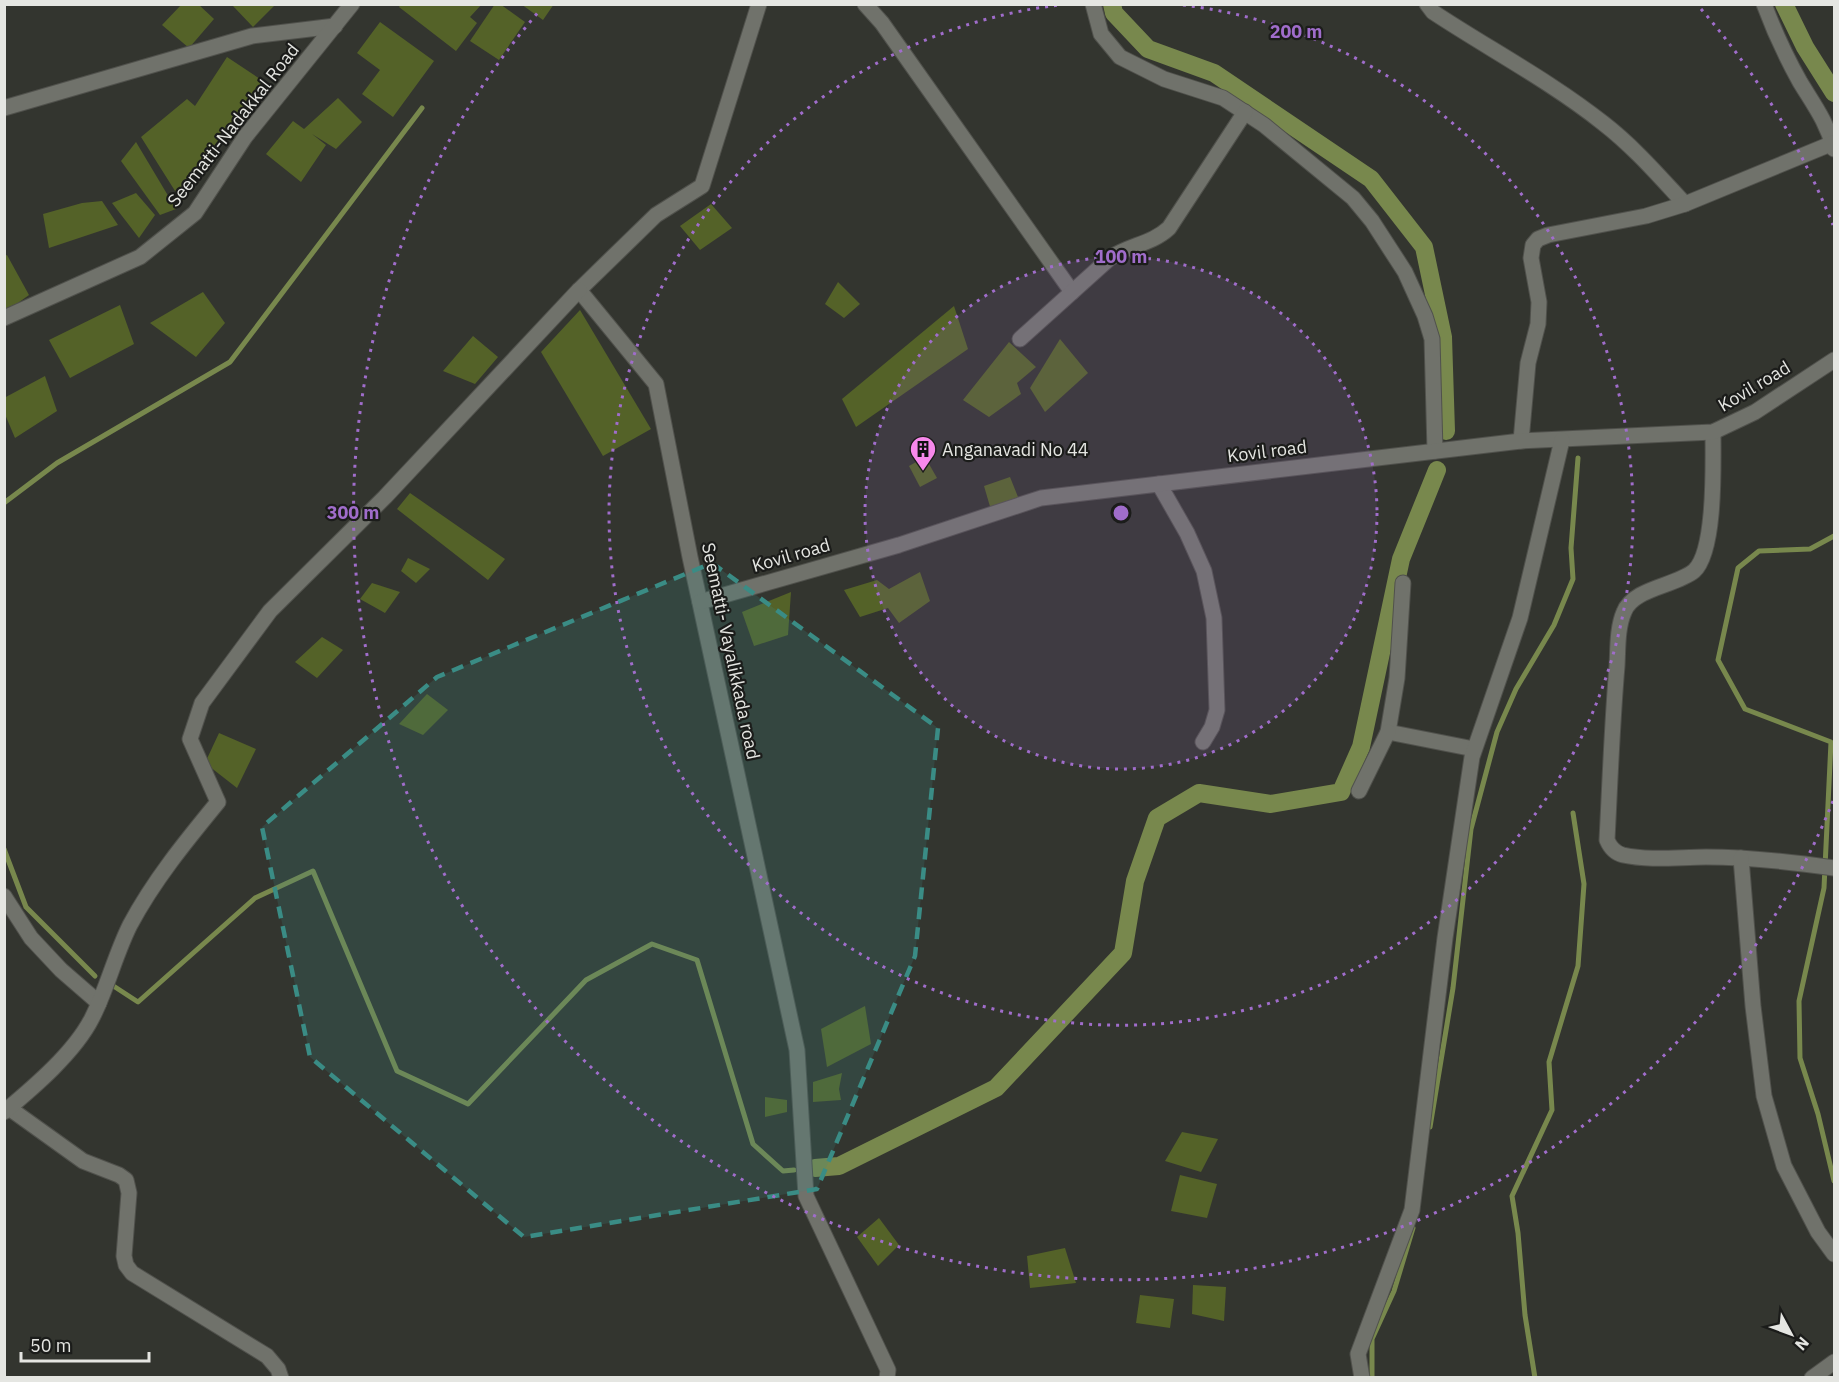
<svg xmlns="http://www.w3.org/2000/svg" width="1839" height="1382" viewBox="0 0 1839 1382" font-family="'IBM Plex Sans',sans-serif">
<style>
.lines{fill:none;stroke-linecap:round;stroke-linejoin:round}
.stream{stroke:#78884d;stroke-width:5}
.canal{stroke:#78884d;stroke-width:18}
.building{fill:#546228}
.street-casing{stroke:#50514c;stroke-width:17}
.secondary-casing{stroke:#50514c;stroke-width:17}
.street{stroke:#70726b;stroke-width:15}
.secondary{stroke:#70726b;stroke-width:15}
.marked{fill:#3a8c85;fill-opacity:0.2;stroke:#3a8c85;stroke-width:4.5;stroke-dasharray:12 8;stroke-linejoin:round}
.ring{fill:none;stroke:#a06dcb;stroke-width:3;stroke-dasharray:3 6}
.labels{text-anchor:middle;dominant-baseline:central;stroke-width:4.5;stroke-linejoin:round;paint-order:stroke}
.street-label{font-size:18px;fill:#e5e6e2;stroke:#1b1c1a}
.poi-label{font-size:18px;fill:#e5e6e2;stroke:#1b1c1a;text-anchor:start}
.centre{fill:#a06dcb;stroke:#1b1c1a;stroke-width:3}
.ring-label{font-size:18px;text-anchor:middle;font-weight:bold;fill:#a06dcb;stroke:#1b1c1a;stroke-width:4.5;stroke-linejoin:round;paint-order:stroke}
</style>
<rect width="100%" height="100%" fill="#33352f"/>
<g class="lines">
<!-- stream -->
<g class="stream">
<path d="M4,503L57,463L230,362L422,108"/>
<path d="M1834,536L1810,549L1759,551L1738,568L1718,660L1745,709L1831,742L1824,888L1799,1001L1800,1058L1818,1114L1834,1181"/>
<path d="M4,849L26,907L95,976"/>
<path d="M115,987L138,1002L255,898L313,871L397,1071L468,1104L586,980L652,944L697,960L753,1144L783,1171L794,1170"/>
<path d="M1430,1127L1453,988L1471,829L1497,732L1516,689L1554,625L1573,579L1571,548L1578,458"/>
<path d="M1372,1378V1339L1394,1291L1413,1228"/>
<path d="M1535,1378L1525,1315L1518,1233L1512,1196L1552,1110L1549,1062L1578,966L1584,884L1573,813"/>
</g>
<!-- canal -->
<g class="canal">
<path d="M1112,4L1114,13L1148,49L1214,73L1371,179L1424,247L1443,337L1446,431"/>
<path d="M1784,4L1805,47L1834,93"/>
<path d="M815,1168L839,1166L996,1088L1123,953L1135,881L1157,818L1199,793L1271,804L1341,792L1361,747L1401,559L1437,470"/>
</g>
</g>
<!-- building -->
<g class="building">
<path d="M182,4H198L214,19L189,48L162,25Z"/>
<path d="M234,4H276L253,27L233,6Z"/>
<path d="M401,4H482L470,17L477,23L456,51L399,7Z"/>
<path d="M495,4H500L525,22L499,60L470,41Z"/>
<path d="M521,4H554L543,20Z"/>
<path d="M380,22L434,61L393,117L362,94L380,70L357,53Z"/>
<path d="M227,57L263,81L248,107L225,133L182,202L141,137L187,99L195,106Z"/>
<path d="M338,98L362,122L336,149L312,134L326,145L301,182L266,154L293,121L304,129Z"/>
<path d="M136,142L176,209L160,215L121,161Z"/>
<path d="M136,193L155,215L139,238L112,203Z"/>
<path d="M102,201L118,225L49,248L43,214L82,203Z"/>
<path d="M711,204L732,228L700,250L680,226Z"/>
<path d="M7,255L29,295L4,313V256Z"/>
<path d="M838,282L860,304L844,318L825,304Z"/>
<path d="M203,292L225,323L196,357L150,323Z"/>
<path d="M120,305L134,344L70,378L49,340Z"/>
<path d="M954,306L968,349L856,427L842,399Z"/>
<path d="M580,310L651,429L603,456L541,352Z"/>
<path d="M473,336L498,357L475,384L443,371Z"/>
<path d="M1060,339L1088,373L1045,412L1030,388Z"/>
<path d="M1009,342L1036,367L1017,383L1021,394L989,417L963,400Z"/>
<path d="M45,376L57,411L15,438L4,412V398Z"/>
<path d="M925,457L937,478L920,487L909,466Z"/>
<path d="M1010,477L1018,497L991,510L984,486Z"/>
<path d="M410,493L505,559L488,580L397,509Z"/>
<path d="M408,558L430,569L416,583L401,571Z"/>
<path d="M920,572L930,601L899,623L888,608L860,617L844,590L877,580L889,589Z"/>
<path d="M372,583L400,592L385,613L360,599Z"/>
<path d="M791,592L788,635L754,646L742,612Z"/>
<path d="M322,637L343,650L317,678L295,662Z"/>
<path d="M427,694L448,710L423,735L399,724Z"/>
<path d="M219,733L256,749L237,788L205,763Z"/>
<path d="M865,1006L871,1044L827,1067L821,1029Z"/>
<path d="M842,1073L839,1089L841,1100L813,1102V1082Z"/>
<path d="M765,1097L787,1100V1112L765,1117Z"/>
<path d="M1182,1132L1218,1139L1201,1172L1165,1161Z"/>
<path d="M1180,1175L1217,1184L1207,1218L1171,1211Z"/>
<path d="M879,1218L899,1245L878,1266L857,1237Z"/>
<path d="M1065,1248L1076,1283L1030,1288L1027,1256Z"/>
<path d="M1193,1285L1226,1287L1224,1321L1192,1314Z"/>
<path d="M1140,1295L1174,1299L1170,1328L1136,1323Z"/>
</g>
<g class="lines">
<!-- street casing -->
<g class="street-casing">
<g id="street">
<path d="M759,4L702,186L656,215L579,290L656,384L690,557L797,1050L806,1196L888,1370L887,1378"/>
<path d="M865,4L882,23L1072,292"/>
<path d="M1093,4L1101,34L1120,57L1164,79L1223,98L1264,125L1353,198L1372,221L1405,272L1425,316L1432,339L1435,451"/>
<path d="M1427,4L1433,12C1489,49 1550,81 1603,123C1634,147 1659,176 1685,204"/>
<path d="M1764,4C1774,31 1786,57 1800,82C1814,105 1827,122 1834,149"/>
<path d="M4,108L252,36L335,26"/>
<path d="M1020,339L1110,258C1129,245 1152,244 1169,228L1245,112"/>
<path d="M1713,432C1713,462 1716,551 1694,571C1676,586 1633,588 1624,612C1617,628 1618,649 1617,666C1612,724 1610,782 1607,840C1610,847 1615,853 1623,855C1650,861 1679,857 1706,857C1749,857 1792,862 1834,868"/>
<path d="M1521,441L1528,363L1538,324L1539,302L1531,258L1533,245L1538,239L1548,235L1646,216L1685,204L1833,143"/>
<path d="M1159,484L1187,533L1204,571L1214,618L1217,710L1212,727L1203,742"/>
<path d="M1403,583L1397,678L1388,732L1474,749"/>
<path d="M700,602L899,545L1041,498L1521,441L1713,432L1755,412L1834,360"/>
<path d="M1359,791L1388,732"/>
<path d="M1741,858L1753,1006L1764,1096L1784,1166L1818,1232L1834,1254"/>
<path d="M4,896L31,938L61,970L99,1003"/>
<path d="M9,1108L83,1161L119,1175L126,1180L129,1193L124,1256L126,1265L132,1273L267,1356L278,1369L281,1378"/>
<path d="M4,1112C34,1087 75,1052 92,1018C107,989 115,955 130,925C154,880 186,841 218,802L190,739L202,703L270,611L385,497L579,290"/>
<path d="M1362,1378L1358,1354L1412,1210L1445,938L1472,757L1520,618L1562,440"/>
<path d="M1812,1378L1834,1362"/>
</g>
</g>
<!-- secondary casing -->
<g class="secondary-casing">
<path id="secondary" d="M4,318L140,257L195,213L245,137L352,4"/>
</g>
<!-- street -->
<use href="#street" class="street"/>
<!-- secondary -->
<use href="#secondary" class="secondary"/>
</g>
<!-- marked area -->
<path class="marked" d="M712,563L938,728L915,956L817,1189L524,1237L310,1057L262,827L437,677Z"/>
<!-- distance rings -->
<circle cx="1121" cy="513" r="256" fill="#a06dcb" fill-opacity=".12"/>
<g class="ring">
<circle cx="1121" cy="513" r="256"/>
<path d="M1183 5A512 512 0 1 1 1059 5"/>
<path d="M1833 801A768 768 0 1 1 541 9M1701 9A768 768 0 0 1 1833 225"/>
</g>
<!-- icons -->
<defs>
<g id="building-pin" transform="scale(1.35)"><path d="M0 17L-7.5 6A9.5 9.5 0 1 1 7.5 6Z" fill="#f788eb" stroke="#1b1c1a"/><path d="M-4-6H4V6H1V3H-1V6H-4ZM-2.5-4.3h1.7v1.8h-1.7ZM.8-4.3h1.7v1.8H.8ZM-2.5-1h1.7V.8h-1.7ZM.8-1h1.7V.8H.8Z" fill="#111"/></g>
</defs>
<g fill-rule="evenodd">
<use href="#building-pin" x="923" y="449"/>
</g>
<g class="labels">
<!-- street labels -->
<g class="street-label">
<text transform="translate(233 125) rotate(-52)">Seematti-Nadakkal Road</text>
<text transform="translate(1754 386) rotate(-31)">Kovil road</text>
<text transform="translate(1267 451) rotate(-7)">Kovil road</text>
<text transform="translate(791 555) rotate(-16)">Kovil road</text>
<text transform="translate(731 651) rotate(78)">Seematti- Vayalikkada road</text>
</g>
<!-- poi labels -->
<g class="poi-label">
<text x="942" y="449">Anganavadi No 44</text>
</g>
</g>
<circle cx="1121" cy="513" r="9" class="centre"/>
<g class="ring-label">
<text x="1296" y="38">200 m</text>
<text x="1121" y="263">100 m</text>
<text x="353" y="519">300 m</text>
</g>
<!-- border -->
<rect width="1839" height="1382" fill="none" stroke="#e5e6e2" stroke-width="12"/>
<!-- north arrow -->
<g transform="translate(1791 1334) rotate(131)" stroke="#1b1c1a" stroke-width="4.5" paint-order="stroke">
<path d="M0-4.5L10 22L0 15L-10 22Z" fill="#e5e6e2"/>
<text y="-9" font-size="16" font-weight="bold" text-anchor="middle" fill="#e5e6e2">N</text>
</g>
<!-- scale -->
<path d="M21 1352v9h128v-9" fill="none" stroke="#e5e6e2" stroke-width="3"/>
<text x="30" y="1352" font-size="18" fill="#e5e6e2" stroke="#1b1c1a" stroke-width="4.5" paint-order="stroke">50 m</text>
</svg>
